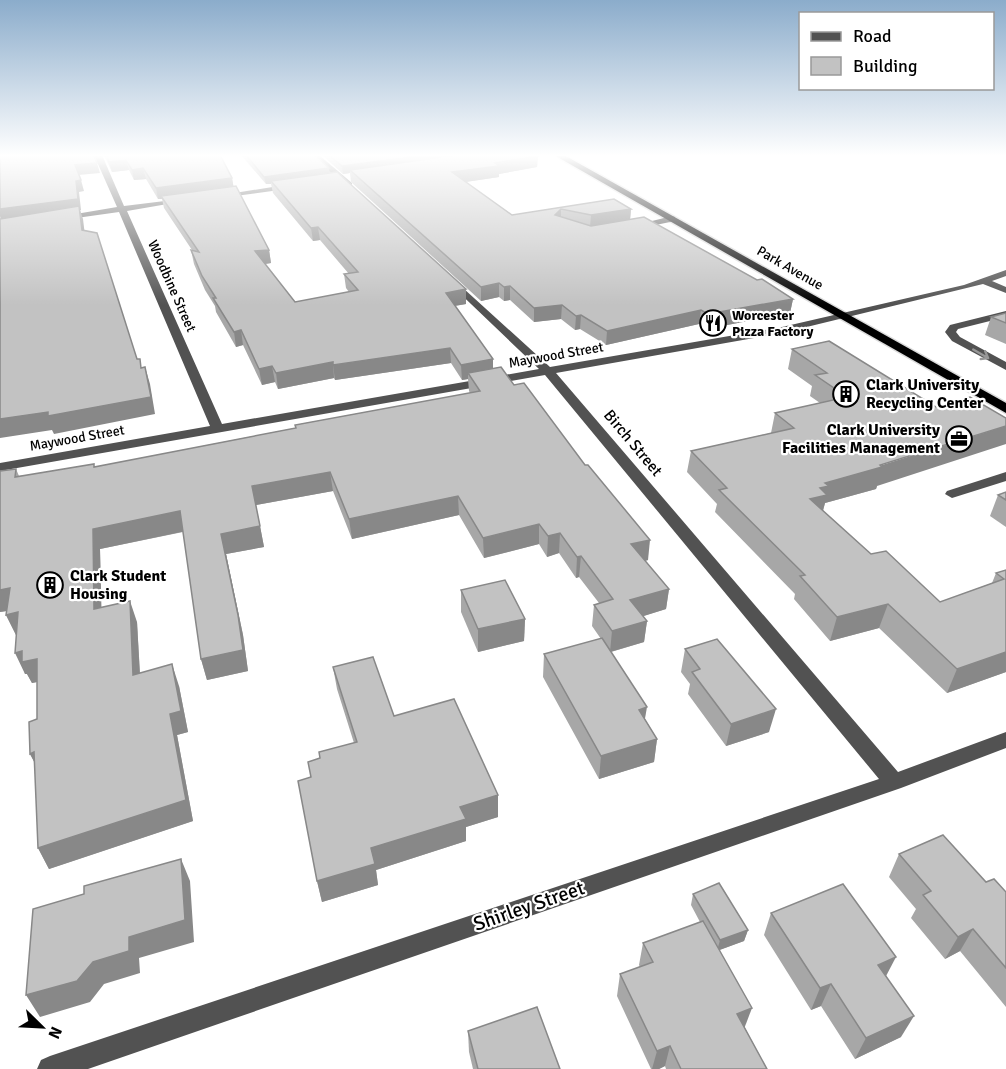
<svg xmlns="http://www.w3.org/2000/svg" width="1006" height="1069" viewBox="0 0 1006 1069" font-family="Signika,sans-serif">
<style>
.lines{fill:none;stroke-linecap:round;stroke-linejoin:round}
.highway-casing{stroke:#dbdbdb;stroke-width:3}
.minor{fill:#525252;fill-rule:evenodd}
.highway{fill:#000;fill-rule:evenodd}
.wall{fill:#a7a7a7}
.shaded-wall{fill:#888}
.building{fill:#c2c2c2;stroke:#888;stroke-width:1.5}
.oneway{stroke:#979797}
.labels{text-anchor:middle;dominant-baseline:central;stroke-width:4.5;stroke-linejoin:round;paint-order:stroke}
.far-street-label{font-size:14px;fill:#000;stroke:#fff}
.far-poi-label{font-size:14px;font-weight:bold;fill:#000;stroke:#fff;text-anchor:start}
.poi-label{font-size:16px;font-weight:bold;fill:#000;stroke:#fff;text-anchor:start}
.street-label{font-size:16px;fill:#000;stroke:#fff}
.near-street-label{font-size:20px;fill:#000;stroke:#fff}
</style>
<rect width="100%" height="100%" fill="#fff"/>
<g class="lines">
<!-- highway casing -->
<g class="highway-casing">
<path id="highway" d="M554,155H564L1006,403V413Z"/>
</g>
<!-- minor -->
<g class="minor">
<path d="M94,155H102L124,206L181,199L185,201L127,211L222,424L539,369L449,283L447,281L452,278L550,367L782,327L964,285L1006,270V276L992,281L1006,287V293L983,284L782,333L556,373L898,772L1006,732V748L901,788L88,1069H37L41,1060L50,1056L879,779L545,375L0,471V463L210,426L119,212L62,220L58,217L117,207Z"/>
<path d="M311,155H319L352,183V187H346Z"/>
<path d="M291,184H294V188L220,198L216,196Z"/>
<path d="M672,216L675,217V221L636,229L632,226Z"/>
<path d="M1006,311V317L958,329L956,332L960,337L1006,362V370L952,341L945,332L950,325Z"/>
<path d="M1006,472V481L952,498L945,494L947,491Z"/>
</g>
<!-- highway -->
<use href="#highway" class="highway"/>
</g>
<!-- wall -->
<g class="wall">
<path d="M104,155H220L232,178L233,186L269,250L271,263L265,264L295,302L349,292L346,288L344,274H349L320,240L313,241L273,193L271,184H266L241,155H315L330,173L466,304L455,306L493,369L514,385L648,560L645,561L669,589L666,609L643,616L647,621L644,642L611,652L645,719L657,739L654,762L599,779L543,677L544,654L601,639L592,626L594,605L599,603L579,577L576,578L559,553L547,557L539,544L484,558L459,515L352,539L333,491L256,505L264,547L226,554L243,635L248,671L207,680L201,659L183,532L100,549L101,607L137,622L140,673L179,686L188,732L177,735L193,821L49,869L38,848L35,763L30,754L37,719V682L32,683L27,674H25L16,635L6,615L7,611L0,612L16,469L19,476L95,467L295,428V425L470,393L469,391L468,379L462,380L451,363L335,380L334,378L278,389L275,382L262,385L243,345L236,347L216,312L215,306L205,290L194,264L191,250H192L164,208L162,199H158L146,179L134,180L129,170L112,172Z"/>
<path d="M322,155H536L538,156L537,167L499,174V177L465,182L512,215L614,199L631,209L630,219L793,299L790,313L706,329L699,324L606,345L580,329L575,330L561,319L534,322L510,300L504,301L499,297L481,301L351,182L350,173L343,174Z"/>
<path d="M1006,313V344L985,335L991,317Z"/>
<path d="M829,341L877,486L876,489L825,503L823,511L871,554L940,602L992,583L996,573L1006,570V672L947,693L879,628L830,641L794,599L795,594L715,512L717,504L687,472L691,451L771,433L775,413L820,403L810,396L812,386L788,369L792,349Z"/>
<path d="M1006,492V527L990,516L998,495Z"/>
<path d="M461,590L525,619L524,641L478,652L461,612Z"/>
<path d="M685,649L769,732L726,746L688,694L690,684L681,672Z"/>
<path d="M333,667L394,716L498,795V817L466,827V841L376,870L378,885L322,902L317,881L311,777L320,758L354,743L337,689Z"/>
<path d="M899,854L986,882L1006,892V1007L960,951L945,959L911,918L916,909L889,877Z"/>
<path d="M693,894L748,930L744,941L719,950L745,1028L767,1069H666L665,1066L659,1069H651L617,996L620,974L640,967L639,965L643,943L700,922L691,905Z"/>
<path d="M771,913L886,977L901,1037L855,1059L821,1006L811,1010L764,935Z"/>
<path d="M468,1031L560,1069H473L469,1052Z"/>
</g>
<!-- shaded-wall -->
<g class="shaded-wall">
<path d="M426,155H479L350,170V173L343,174L342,166Z"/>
<path d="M538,156L537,167L499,174V177L452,184V172Z"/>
<path d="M126,160L129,170L112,172L109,162Z"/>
<path d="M97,163L100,173L78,175L75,165Z"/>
<path d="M143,168L146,179L134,180L132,170Z"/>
<path d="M329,168L330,175L271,181V184H266L264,177Z"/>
<path d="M232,178L234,189L161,196L162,199H158L156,188Z"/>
<path d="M81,180L84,191L79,192L81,210H80L83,219L86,244L1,221L0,216V209L76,181Z"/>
<path d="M561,209V221L555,215Z"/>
<path d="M631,209L630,221L590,228L591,215Z"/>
<path d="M318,227L320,240L313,241L311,228Z"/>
<path d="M269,250L271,263L258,265L255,251Z"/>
<path d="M499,283V297L481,301V287Z"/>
<path d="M510,286V300L504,301V287Z"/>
<path d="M466,289V304L447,307L446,293Z"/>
<path d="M793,299L790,313L706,329L708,314Z"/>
<path d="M562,305L561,319L534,322V308Z"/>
<path d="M701,310L699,324L606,345L607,331Z"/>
<path d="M581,315L580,329L575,330L576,316Z"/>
<path d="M241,330L243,345L236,347L234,332Z"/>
<path d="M450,348L451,363L335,380L333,365Z"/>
<path d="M493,359V375L468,373V379L462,380L461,365Z"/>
<path d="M333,362L334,378L278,389L276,373Z"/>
<path d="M272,366L275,382L262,385L259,369Z"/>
<path d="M145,367L150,384L155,414L54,434L52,430L0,438V419Z"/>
<path d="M1006,426V444L877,486L876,489L825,503L821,517L810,499L825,483Z"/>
<path d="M330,472L333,491L256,505L252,486Z"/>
<path d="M458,496L459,515L352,539L349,519Z"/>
<path d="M180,511L186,531L100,549L102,630L94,609L93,529Z"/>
<path d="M539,524V544L484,558L483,538Z"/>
<path d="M260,526L264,547L226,554L243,635L248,671L207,680L201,659L221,534Z"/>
<path d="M560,533L559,553L547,557L548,536Z"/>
<path d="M650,540L648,560L629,565L631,544Z"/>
<path d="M581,556L579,577L576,578L577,557Z"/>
<path d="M10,588L19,609L0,612V590Z"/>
<path d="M669,589L666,609L628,621L630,600Z"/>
<path d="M130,601L137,622L141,696L133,675Z"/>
<path d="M888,604L879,628L830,641L837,617Z"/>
<path d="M18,612L16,635L6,615Z"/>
<path d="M525,619L524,641L478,652V629Z"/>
<path d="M647,621L644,642L610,652L612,631Z"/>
<path d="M22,651L37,659L47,680L32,683L27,674H25L15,653Z"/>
<path d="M1006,652V672L947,693L957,669Z"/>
<path d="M172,664L179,686L188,732L177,735L193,821L49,869L38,848L170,714Z"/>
<path d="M647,707L643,730L639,710Z"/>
<path d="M776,709L769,732L726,746L731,724Z"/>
<path d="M657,739L654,762L599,779L601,756Z"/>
<path d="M34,752L41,775L30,754Z"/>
<path d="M498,795V817L466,827V841L376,870L378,885L322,902L317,881L371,848L460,807Z"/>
<path d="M181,859L190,881L194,942L139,958L140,973L104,984L90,1002L40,1017L26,995L93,962L129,937Z"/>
<path d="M973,929L960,951L945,959L958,937Z"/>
<path d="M748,930L744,941L717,951L720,940Z"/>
<path d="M896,957L885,978L878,965Z"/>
<path d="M831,984L821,1006L811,1010L820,988Z"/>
<path d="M752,1008L744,1029L737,1014Z"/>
<path d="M914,1016L901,1037L855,1059L866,1038Z"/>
<path d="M670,1046L665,1066L659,1069H652L657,1051Z"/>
</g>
<!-- building -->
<g class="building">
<path d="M0,155H93L97,163L75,165L81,180L76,181L78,199L0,209Z"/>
<path d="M106,155H220L232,178L156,188L143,168L132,170L126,160L109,162Z"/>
<path d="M246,155H315L329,168L264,177Z"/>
<path d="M329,155H426L342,166Z"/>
<path d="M456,155H536L538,156L495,163L499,166L452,172L512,215L614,199L631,209L591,215L561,209L555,215L591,226L644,217L757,280L762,279L793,299L708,314L701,310L607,331L581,315L576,316L562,305L534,308L510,286L504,287L499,283L481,287L350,170Z"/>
<path d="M337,172L466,289L446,293L493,359L461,365L450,348L333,365V362L276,373L272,366L259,369L241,330L234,332L213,298H216L202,276L191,250L199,252L161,196L236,186L269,250L255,251L295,302L358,290L344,274L358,272L318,227L311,228L271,181Z"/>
<path d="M79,206L82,230L97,233L137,359H140L141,368L145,367L151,397L48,416V412L0,419V219Z"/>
<path d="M1006,313V323L991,317Z"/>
<path d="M829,341L936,407L970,397L1006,418V426L880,465L882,467L825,483L829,486L820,488L827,495L810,499L871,554L886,551L940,602L1004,579L996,573L1006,570V652L957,669L888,604L837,617L800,576L805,575L719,490L727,488L691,451L794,428L775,413L847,397L815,375L827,373L792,349Z"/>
<path d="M501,367L514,385L524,383L585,465H588L650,540L631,544L669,589L630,600L647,621L612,631L594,605L613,599L581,556L577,557L560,533L548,536L539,524L483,538L458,496L349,519L330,472L252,486L260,526L221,534L238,615L243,650L201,659L180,511L93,529L94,609L130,601L133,675L172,664L181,711L170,714L186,800L38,848L34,752L30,754L29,722L37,719V659L22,662V651L15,653L18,612L6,615L10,588L0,590V471L16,469L15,477L94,464V467L296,428L295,425L480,391L468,373Z"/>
<path d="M1006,492V500L998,495Z"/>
<path d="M505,580L525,619L478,629L461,590Z"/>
<path d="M602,638L647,707L639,710L657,739L601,756L544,654Z"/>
<path d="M717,639L776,709L731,724L692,672L700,669L685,649Z"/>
<path d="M373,657L394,716L454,699L498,795L460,807L466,819L371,848L375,864L317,881L298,781L311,777L308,762L320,758L319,752L357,742L333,667Z"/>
<path d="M943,835L986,882L994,879L1006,892V968L973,929L958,937L923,895L931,891L899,854Z"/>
<path d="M181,859L185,920L129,937V951L93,962L77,981L26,995L33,909L84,894V886Z"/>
<path d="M719,883L748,930L720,940L693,894Z"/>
<path d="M843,884L896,957L878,965L914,1016L866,1038L831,984L820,988L771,913Z"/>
<path d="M703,921L752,1008L737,1014L767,1069H681L670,1046L657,1051L620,974L653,962L643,943Z"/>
<path d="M537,1007L560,1069H478L468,1031Z"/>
</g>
<!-- one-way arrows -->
<defs><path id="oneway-shaft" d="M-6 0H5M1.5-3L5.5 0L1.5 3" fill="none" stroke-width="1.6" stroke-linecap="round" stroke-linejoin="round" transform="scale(1.5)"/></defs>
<use class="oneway" href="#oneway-shaft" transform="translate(981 354) rotate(30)"/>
<!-- sky -->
<linearGradient id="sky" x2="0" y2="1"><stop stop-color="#8baccb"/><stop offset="0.51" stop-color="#fff"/><stop offset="1" stop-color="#fff" stop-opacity="0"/></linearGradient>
<rect width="1006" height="305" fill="url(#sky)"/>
<!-- icons -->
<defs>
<g id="restaurant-ring" transform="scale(1.35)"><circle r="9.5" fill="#fff" stroke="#000" stroke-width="1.5"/><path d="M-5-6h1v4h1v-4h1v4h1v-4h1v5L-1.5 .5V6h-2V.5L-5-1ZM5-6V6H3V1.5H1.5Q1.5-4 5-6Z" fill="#000"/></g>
<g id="building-ring" transform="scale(1.35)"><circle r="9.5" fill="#fff" stroke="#000" stroke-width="1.5"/><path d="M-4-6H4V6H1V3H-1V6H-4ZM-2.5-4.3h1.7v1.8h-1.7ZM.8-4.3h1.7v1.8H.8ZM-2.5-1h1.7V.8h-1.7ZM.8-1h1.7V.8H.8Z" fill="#000"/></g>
<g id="office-ring" transform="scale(1.35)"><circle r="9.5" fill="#fff" stroke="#000" stroke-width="1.5"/><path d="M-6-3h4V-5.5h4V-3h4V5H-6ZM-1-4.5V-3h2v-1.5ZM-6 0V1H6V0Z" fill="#000"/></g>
</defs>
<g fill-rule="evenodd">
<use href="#restaurant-ring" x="713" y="323"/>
<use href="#building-ring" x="846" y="394"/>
<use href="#office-ring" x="959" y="439"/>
<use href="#building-ring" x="50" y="585"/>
</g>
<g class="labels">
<!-- far-street labels -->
<g class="far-street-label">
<text transform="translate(790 268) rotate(30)">Park Avenue</text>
<text transform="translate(172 286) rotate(66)">Woodbine Street</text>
<text transform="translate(556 355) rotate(-10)">Maywood Street</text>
<text transform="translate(77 438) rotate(-10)">Maywood Street</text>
</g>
<!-- far-poi labels -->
<g class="far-poi-label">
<text x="732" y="315">Worcester<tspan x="732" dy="16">Pizza Factory</tspan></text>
</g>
<!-- poi labels -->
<g class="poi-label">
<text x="866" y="385">Clark University<tspan x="866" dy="18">Recycling Center</tspan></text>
<text x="940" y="430" text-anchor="end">Clark University<tspan x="940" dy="18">Facilities Management</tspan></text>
<text x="70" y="576">Clark Student<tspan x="70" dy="18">Housing</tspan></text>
</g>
<!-- street labels -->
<g class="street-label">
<text transform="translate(633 443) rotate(50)">Birch Street</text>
</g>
<!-- near-street labels -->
<g class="near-street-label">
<text transform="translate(529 906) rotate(-19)">Shirley Street</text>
</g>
</g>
<!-- legend -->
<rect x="799" y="12" width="195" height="78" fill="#ffffff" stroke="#999999" stroke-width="1.5"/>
<rect x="811" y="32" width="30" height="9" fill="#525252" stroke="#999999" stroke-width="1.5"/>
<text x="853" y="42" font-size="18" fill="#000000">Road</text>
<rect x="811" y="57" width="30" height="18" fill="#c2c2c2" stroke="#999999" stroke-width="1.5"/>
<text x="853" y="72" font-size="18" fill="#000000">Building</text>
<!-- north arrow -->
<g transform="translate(42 1027) rotate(114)" stroke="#ffffff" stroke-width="4.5" paint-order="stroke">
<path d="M0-4.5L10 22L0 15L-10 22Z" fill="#000000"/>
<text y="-9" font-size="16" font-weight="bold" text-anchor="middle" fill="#000000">N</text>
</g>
</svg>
